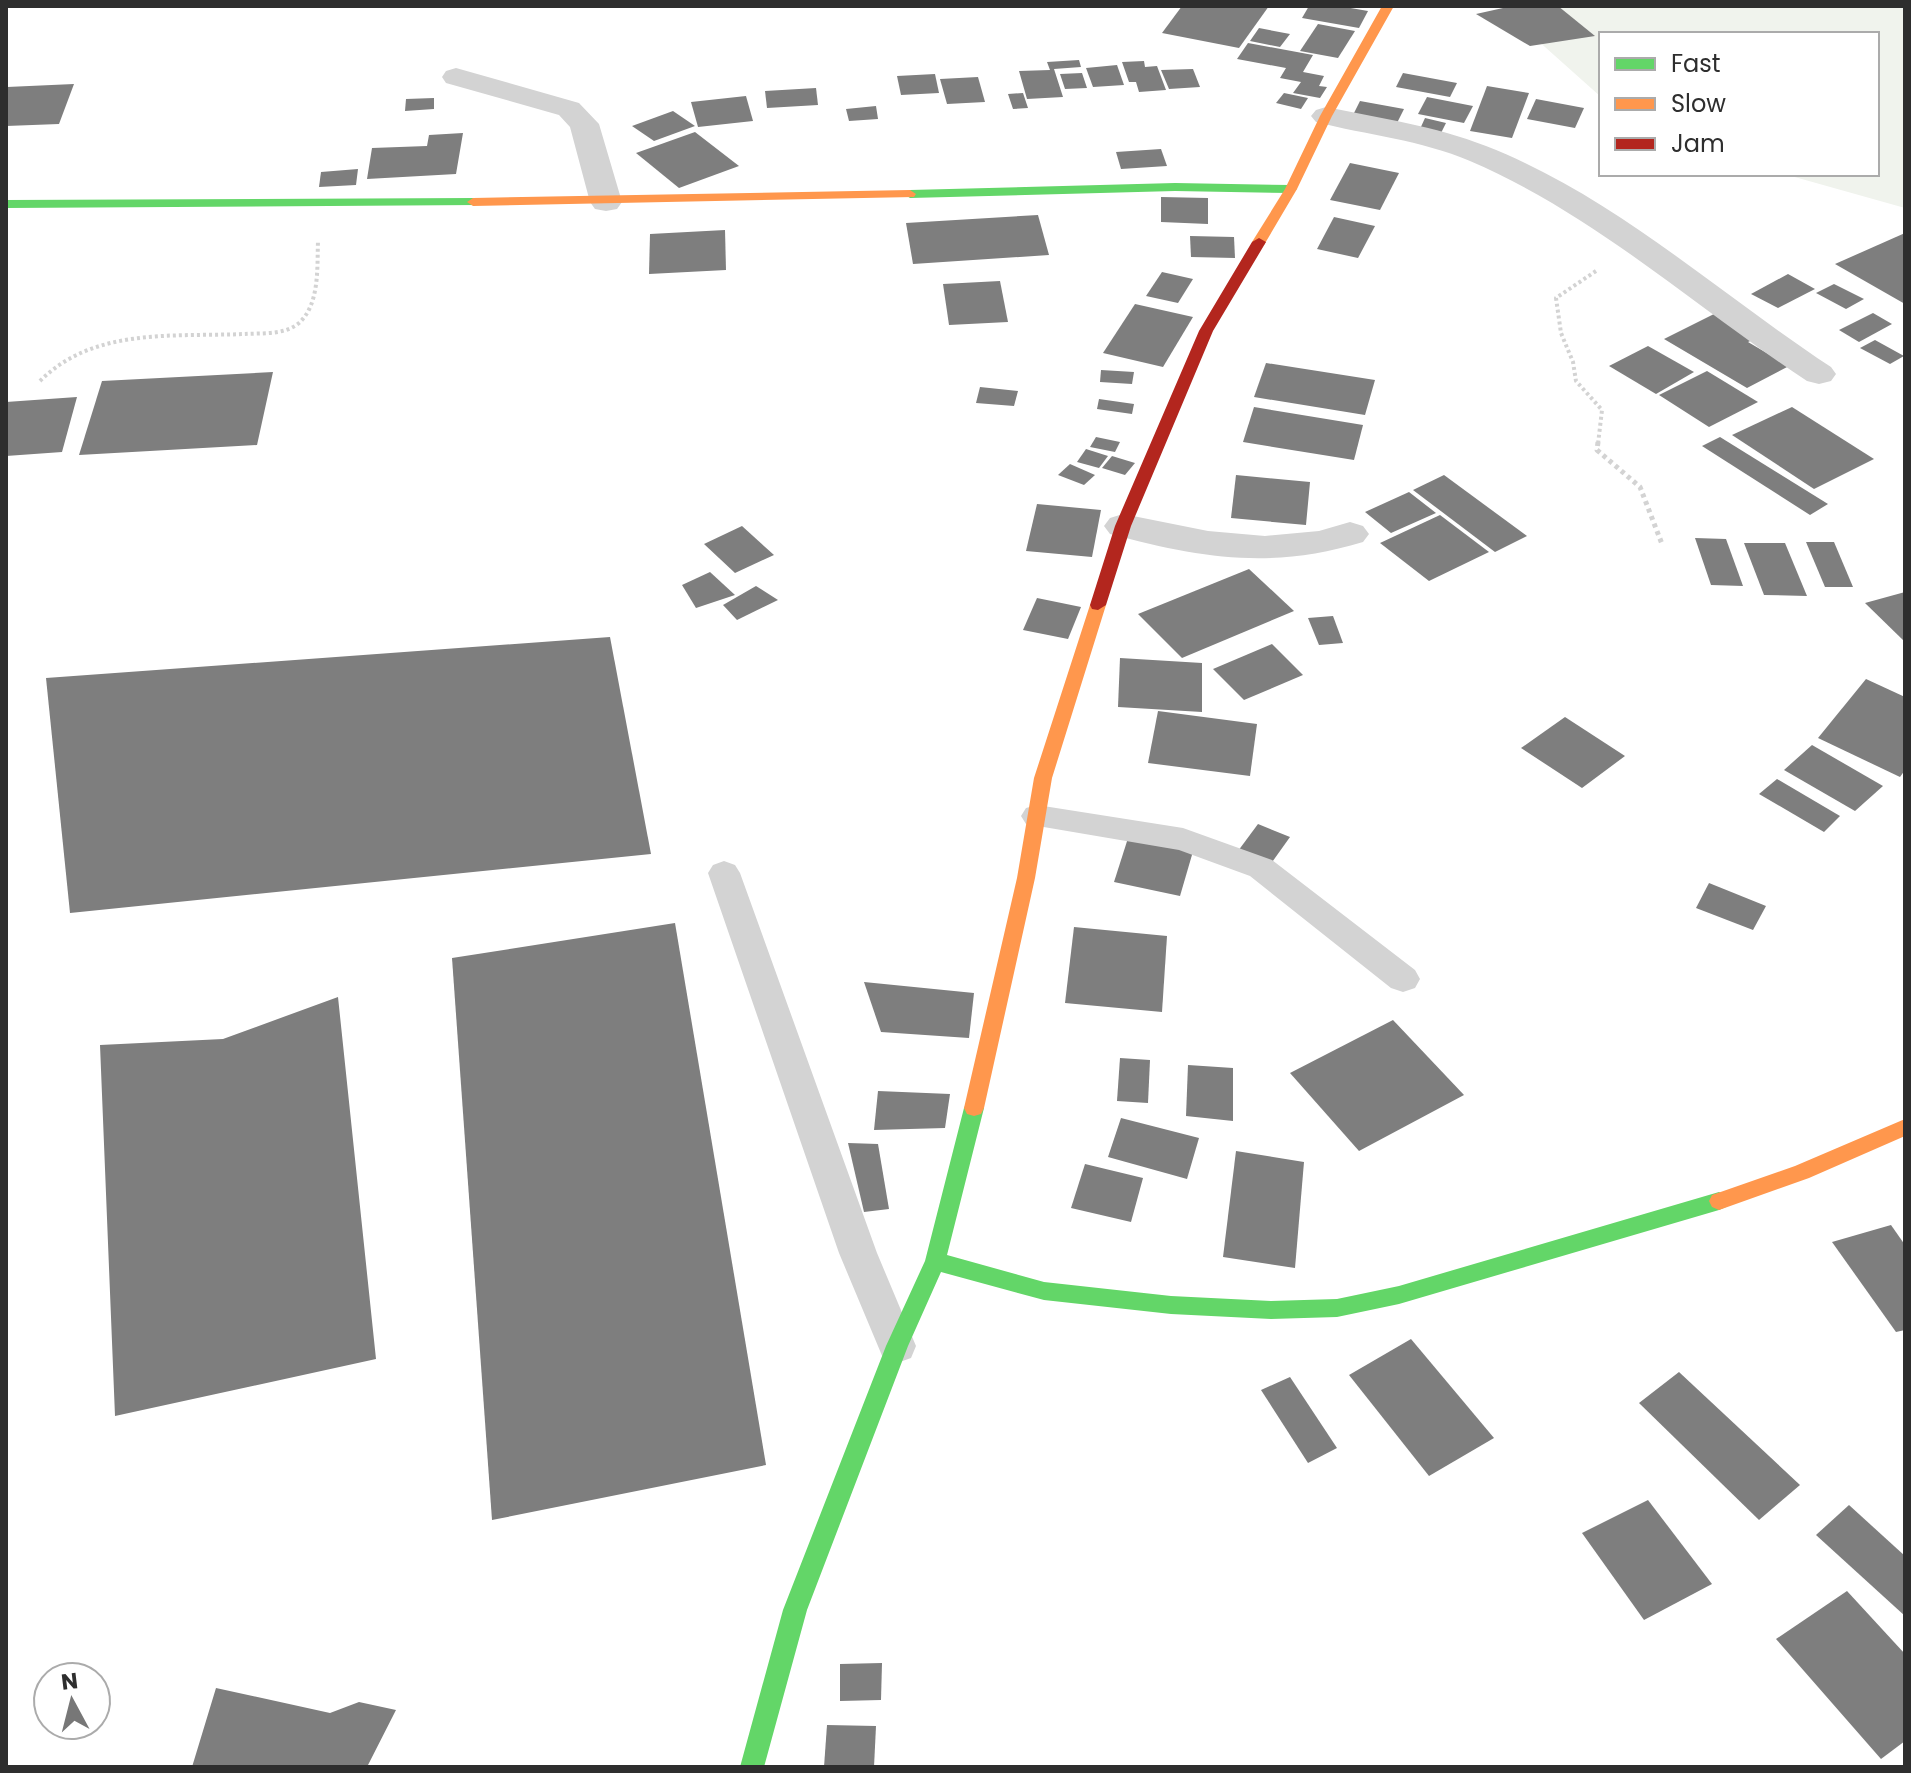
<svg xmlns="http://www.w3.org/2000/svg" width="1911" height="1773" viewBox="0 0 1911 1773" font-family="Poppins,sans-serif">
<style>
.green{fill:#f0f3ed}
.building{fill:#7e7e7e}
.lines{fill:none;stroke-linecap:round;stroke-linejoin:round}
.path-far1{stroke:#d3d3d3;stroke-width:4;stroke-dasharray:3 3;stroke-linecap:butt}
.path{stroke:#d3d3d3;stroke-width:5;stroke-dasharray:4 4;stroke-linecap:butt}
.lane{fill:#d3d3d3;fill-rule:evenodd}
.street{fill:#d3d3d3;fill-rule:evenodd}
.fast{fill:#63d668;fill-rule:evenodd}
.slow{fill:#ff974d;fill-rule:evenodd}
.jam{fill:#b3261e;fill-rule:evenodd}
</style>
<rect width="100%" height="100%" fill="#fff"/>
<!-- green -->
<path class="green" d="M1499,6H1905V208L1784,174H1877V34H1601V97Z"/>
<!-- building -->
<g class="building">
<path d="M1182,6H1269L1239,48L1162,33Z"/>
<path d="M1309,6H1339L1368,11L1359,28L1302,18Z"/>
<path d="M1512,6H1558L1595,36L1530,46L1476,14Z"/>
<path d="M1318,24L1355,31L1338,58L1300,51Z"/>
<path d="M1259,28L1290,34L1280,47L1250,41Z"/>
<path d="M1248,43L1313,55L1303,72L1324,76L1319,86L1327,87L1320,98L1293,93L1301,82L1280,78L1286,68L1237,59Z"/>
<path d="M1079,60L1081,67L1054,69L1063,97L1027,99L1019,71L1050,70L1047,62Z"/>
<path d="M1144,61L1145,67L1157,66L1166,90L1139,92L1136,82H1129L1122,62Z"/>
<path d="M1117,65L1124,85L1093,87L1086,68Z"/>
<path d="M1193,69L1200,87L1169,89L1161,70Z"/>
<path d="M1082,73L1087,88L1065,89L1060,74Z"/>
<path d="M1403,73L1457,83L1450,97L1396,87Z"/>
<path d="M935,74L939,93L901,95L897,76Z"/>
<path d="M978,77L985,102L947,104L940,79Z"/>
<path d="M74,84L59,124L6,126L7,87Z"/>
<path d="M1487,86L1529,93L1512,138L1470,131Z"/>
<path d="M816,88L818,105L767,108L765,91Z"/>
<path d="M1023,93L1028,108L1013,109L1008,94Z"/>
<path d="M1284,93L1308,98L1301,109L1276,103Z"/>
<path d="M746,96L753,121L698,127L691,102Z"/>
<path d="M1427,97L1473,106L1464,123L1418,114Z"/>
<path d="M434,98V109L405,111L406,99Z"/>
<path d="M1536,99L1584,108L1575,128L1527,119Z"/>
<path d="M1360,101L1404,109L1397,123L1353,115Z"/>
<path d="M876,106L878,119L849,121L846,109Z"/>
<path d="M673,111L695,126L654,141L632,126Z"/>
<path d="M1425,118L1446,123L1441,133L1420,129Z"/>
<path d="M695,132L739,166L679,188L636,153Z"/>
<path d="M463,133L456,174L367,179L372,148L427,146L429,135Z"/>
<path d="M1161,149L1167,166L1121,169L1116,152Z"/>
<path d="M1350,163L1399,173L1380,210L1330,200Z"/>
<path d="M358,169L356,185L319,187L321,172Z"/>
<path d="M1161,197L1208,198V224L1161,222Z"/>
<path d="M1038,215L1049,255L913,264L906,223Z"/>
<path d="M1334,217L1375,226L1358,258L1317,249Z"/>
<path d="M725,230L726,270L649,274L650,234Z"/>
<path d="M1905,233V304L1835,264Z"/>
<path d="M1190,236L1234,237L1235,258L1191,257Z"/>
<path d="M1162,272L1193,279L1178,303L1146,296Z"/>
<path d="M1788,274L1815,289L1778,308L1751,294Z"/>
<path d="M1000,281L1008,322L949,325L943,284Z"/>
<path d="M1834,284L1864,299L1846,309L1816,293Z"/>
<path d="M1135,304L1193,317L1163,367L1103,353Z"/>
<path d="M1718,312L1761,336L1748,342L1789,366L1747,388L1664,339Z"/>
<path d="M1873,313L1892,324L1859,342L1839,330Z"/>
<path d="M1875,340L1904,356L1890,364L1860,348Z"/>
<path d="M1648,346L1694,372L1656,394L1609,366Z"/>
<path d="M1266,363L1375,380L1365,415L1254,397Z"/>
<path d="M1101,370L1134,372L1132,384L1100,382Z"/>
<path d="M1707,371L1758,402L1709,427L1659,395Z"/>
<path d="M273,372L257,445L79,455L102,381Z"/>
<path d="M980,387L1018,391L1014,406L976,403Z"/>
<path d="M77,397L62,452L6,456V402Z"/>
<path d="M1099,399L1134,404L1132,414L1097,409Z"/>
<path d="M1254,407L1363,425L1354,460L1243,442Z"/>
<path d="M1792,407L1874,459L1814,489L1732,435Z"/>
<path d="M1096,437L1120,442L1115,452L1090,447Z"/>
<path d="M1720,437L1828,504L1810,515L1702,446Z"/>
<path d="M1086,449L1108,456L1099,468L1077,462Z"/>
<path d="M1112,456L1135,463L1125,475L1102,468Z"/>
<path d="M1070,464L1095,475L1084,485L1058,475Z"/>
<path d="M1236,475L1310,482L1306,525L1231,518Z"/>
<path d="M1444,475L1527,536L1495,552L1413,490Z"/>
<path d="M1409,492L1436,513L1391,533L1365,512Z"/>
<path d="M1037,504L1101,510L1092,557L1026,551Z"/>
<path d="M1440,515L1489,552L1429,581L1380,543Z"/>
<path d="M742,526L774,555L735,573L704,544Z"/>
<path d="M1695,538L1726,539L1743,586L1711,585Z"/>
<path d="M1806,542H1834L1853,587H1825Z"/>
<path d="M1744,543H1785L1807,596L1764,595Z"/>
<path d="M1249,569L1294,611L1182,658L1138,614Z"/>
<path d="M710,572L735,595L696,608L682,585Z"/>
<path d="M756,586L778,600L737,620L723,605Z"/>
<path d="M1905,592V642L1865,603Z"/>
<path d="M1037,598L1081,607L1068,639L1023,630Z"/>
<path d="M1333,616L1343,643L1319,645L1308,618Z"/>
<path d="M610,637L651,854L70,913L46,678Z"/>
<path d="M1272,644L1303,675L1244,700L1213,669Z"/>
<path d="M1120,658L1202,663V712L1118,707Z"/>
<path d="M1866,679L1905,697V770L1900,777L1818,738Z"/>
<path d="M1158,711L1257,724L1250,776L1148,763Z"/>
<path d="M1565,717L1625,756L1582,788L1521,748Z"/>
<path d="M1812,745L1883,786L1855,811L1784,770Z"/>
<path d="M1777,779L1840,816L1824,832L1759,794Z"/>
<path d="M1258,824L1290,837L1270,865L1238,851Z"/>
<path d="M1129,835L1194,848L1180,896L1114,882Z"/>
<path d="M1709,883L1766,906L1753,930L1696,908Z"/>
<path d="M675,923L766,1465L492,1520L452,958Z"/>
<path d="M1074,927L1167,936L1162,1012L1065,1003Z"/>
<path d="M864,982L974,993L969,1038L881,1032Z"/>
<path d="M338,997L376,1359L115,1416L100,1045L223,1039Z"/>
<path d="M1393,1020L1464,1095L1359,1151L1290,1073Z"/>
<path d="M1120,1058L1150,1060L1148,1103L1117,1101Z"/>
<path d="M1188,1065L1233,1068V1121L1186,1116Z"/>
<path d="M878,1091L950,1094L945,1128L874,1130Z"/>
<path d="M1121,1118L1199,1138L1187,1179L1108,1157Z"/>
<path d="M848,1143L878,1144L889,1209L864,1212Z"/>
<path d="M1236,1151L1304,1162L1295,1268L1223,1257Z"/>
<path d="M1085,1164L1143,1178L1131,1222L1071,1208Z"/>
<path d="M1891,1225L1905,1245V1330L1896,1332L1832,1242Z"/>
<path d="M1411,1339L1494,1438L1429,1476L1349,1375Z"/>
<path d="M1679,1372L1800,1485L1759,1520L1639,1403Z"/>
<path d="M1290,1377L1337,1448L1308,1463L1261,1390Z"/>
<path d="M1648,1500L1712,1584L1644,1620L1582,1533Z"/>
<path d="M1849,1505L1905,1556V1616L1816,1535Z"/>
<path d="M1847,1591L1905,1654V1741L1881,1759L1776,1639Z"/>
<path d="M882,1663L881,1700L840,1701V1664Z"/>
<path d="M216,1688L330,1713L359,1702L396,1710L367,1767H192Z"/>
<path d="M827,1725L876,1726L874,1767H824Z"/>
</g>
<g class="lines">
<!-- path-far1 -->
<g class="path-far1">
<path d="M1596,271L1556,298L1561,333L1573,362L1576,381L1602,410L1598,444"/>
<path d="M40,381C94,327 174,337 245,334C262,333 285,335 299,323C320,304 317,267 318,241"/>
</g>
<!-- path -->
<path class="path" d="M1598,442L1597,450L1640,487L1662,544"/>
<!-- lane -->
<g class="lane">
<path d="M1037,805L1183,828L1272,860L1415,970L1420,979L1415,988L1403,992L1391,988L1250,876L1179,850L1026,824L1021,816L1026,808Z"/>
<path d="M724,861L735,865L740,873L877,1253L916,1346L911,1358L897,1363L883,1358L839,1253L708,873L713,865Z"/>
</g>
<!-- street -->
<g class="street">
<path d="M456,68L579,103L599,124L622,202L617,209L606,211L595,209L590,202L570,127L559,115L446,83L442,77L446,71Z"/>
<path d="M1326,107C1380,118 1435,126 1486,146C1614,196 1718,293 1831,367L1836,374L1831,381L1819,384L1807,381C1695,307 1594,214 1470,161C1421,140 1367,135 1316,122L1311,116L1316,110Z"/>
<path d="M1123,514L1208,531L1265,536L1319,531L1350,522L1363,526L1369,534L1363,542C1271,570 1201,558 1110,534L1104,526L1110,518Z"/>
</g>
<!-- fast -->
<g class="fast">
<path d="M1175,183L1291,185L1297,189L1291,193L1175,191L910,198L904,194L910,190Z"/>
<path d="M473,198L479,202L478,205L6,208V200Z"/>
<path d="M974,1100L981,1102L984,1108L947,1255L1044,1282L1171,1296L1271,1301L1337,1299L1399,1286L1719,1192L1726,1195L1729,1201L1726,1207L1719,1210L1399,1304L1337,1317L1271,1319L1171,1314L1044,1300L941,1272L908,1346L807,1610L764,1767H740L783,1610L886,1346L925,1261L964,1108L967,1102Z"/>
</g>
<!-- slow -->
<g class="slow">
<path d="M1382,6H1394L1332,116L1297,189L1264,245H1254L1252,242L1285,189L1320,116Z"/>
<path d="M910,190L916,194L914,197L473,206L467,202L473,198Z"/>
<path d="M1098,600L1106,605L1052,778L1035,878L984,1108L981,1114L974,1116L967,1114L964,1108L1017,878L1034,778L1090,605Z"/>
<path d="M1905,1119V1136L1809,1178L1719,1210L1712,1207L1709,1201L1712,1195L1795,1166Z"/>
</g>
<!-- jam -->
<path class="jam" d="M1259,238L1266,242L1213,331L1131,526L1106,605L1098,610L1092,609L1090,605L1115,526L1199,331L1252,242Z"/>
</g>
<!-- border -->
<rect width="1911" height="1773" fill="none" stroke="#2e2e2e" stroke-width="16"/>
<!-- legend -->
<rect x="1599" y="32" width="280" height="144" fill="#ffffff" stroke="#ababab" stroke-width="2"/>
<rect x="1615" y="58" width="40" height="12" fill="#63d668" stroke="#ababab" stroke-width="2"/>
<text x="1671" y="72" font-size="24" fill="#2e2e2e">Fast</text>
<rect x="1615" y="98" width="40" height="12" fill="#ff974d" stroke="#ababab" stroke-width="2"/>
<text x="1671" y="112" font-size="24" fill="#2e2e2e">Slow</text>
<rect x="1615" y="138" width="40" height="12" fill="#b3261e" stroke="#ababab" stroke-width="2"/>
<text x="1671" y="152" font-size="24" fill="#2e2e2e">Jam</text>
<!-- north arrow -->
<g transform="translate(72 1701) rotate(353)"><circle r="38" fill="#ffffff" stroke="#ababab" stroke-width="2"/>
<path d="M0-6L14 30L0 20L-14 30Z" fill="#777777"/>
<text y="-12" font-size="22" font-weight="bold" text-anchor="middle" fill="#2e2e2e">N</text>
</g>
</svg>
